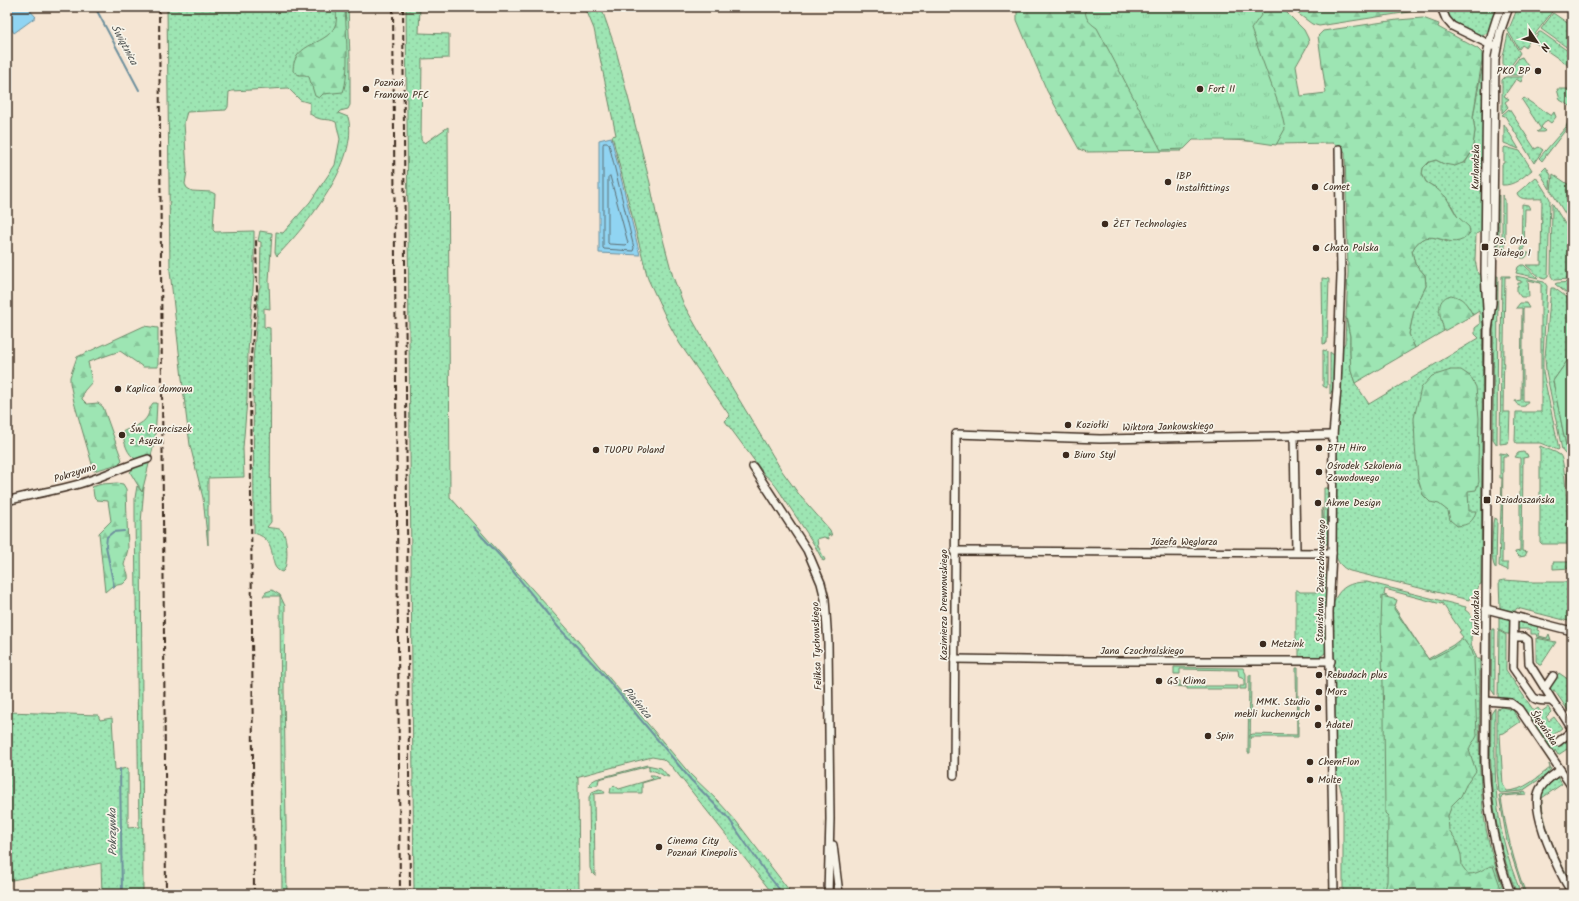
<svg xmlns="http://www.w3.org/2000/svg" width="1579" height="901" viewBox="0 0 1579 901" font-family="Kalam,sans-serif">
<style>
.grass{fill:url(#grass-dots);stroke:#6c8868;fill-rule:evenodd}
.forest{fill:url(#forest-firs);stroke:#6c8868}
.park{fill:url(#park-tufts);stroke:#6c8868}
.garden{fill:#9de5b3;stroke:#6c8868}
.water{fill:#90d4f2;stroke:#6e909d}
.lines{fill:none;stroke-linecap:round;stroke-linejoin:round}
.shore{stroke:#5d6e73;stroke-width:1}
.stream{stroke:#6e909d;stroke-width:2}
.minor-casing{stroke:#3b2a1e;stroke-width:10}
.minor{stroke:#f7f3e8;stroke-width:7}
.rail{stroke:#3b2a1e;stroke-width:2;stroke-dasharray:6 3;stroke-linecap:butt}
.poi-dot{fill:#3b2a1e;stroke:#f7f3e8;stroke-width:1.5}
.labels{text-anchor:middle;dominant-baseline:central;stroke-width:3.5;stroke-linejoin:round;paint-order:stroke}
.poi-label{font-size:10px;fill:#3b2a1e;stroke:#f7f3e8;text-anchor:start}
.street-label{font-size:10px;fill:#3b2a1e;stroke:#f7f3e8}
.water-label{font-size:11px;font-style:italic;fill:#505453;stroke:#f7f3e8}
</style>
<defs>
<pattern id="grass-dots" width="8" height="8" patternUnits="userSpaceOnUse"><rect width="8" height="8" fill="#9de5b3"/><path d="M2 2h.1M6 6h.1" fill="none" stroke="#88c59a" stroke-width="1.8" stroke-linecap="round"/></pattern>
<pattern id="forest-firs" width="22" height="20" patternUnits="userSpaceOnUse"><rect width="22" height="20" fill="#9de5b3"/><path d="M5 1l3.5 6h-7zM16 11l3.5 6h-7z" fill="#88c59a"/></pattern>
<pattern id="park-tufts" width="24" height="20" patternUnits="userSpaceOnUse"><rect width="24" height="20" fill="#9de5b3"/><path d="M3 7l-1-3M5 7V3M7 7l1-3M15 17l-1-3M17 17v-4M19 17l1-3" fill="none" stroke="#88c59a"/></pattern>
</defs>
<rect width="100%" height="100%" fill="#f5e5d3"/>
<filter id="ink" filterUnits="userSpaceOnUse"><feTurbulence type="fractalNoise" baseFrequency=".025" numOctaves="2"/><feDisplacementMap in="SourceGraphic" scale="8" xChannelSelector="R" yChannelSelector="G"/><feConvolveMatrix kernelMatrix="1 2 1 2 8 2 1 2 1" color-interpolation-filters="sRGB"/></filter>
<g filter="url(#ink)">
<!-- grass -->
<g class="grass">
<path d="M167,7H348L350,57V105L348,109L340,111L338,113L348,117C360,161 306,226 277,256L275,252L276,232L283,233L310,202L335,165L340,139L336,122C326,117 323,123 310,114V103L300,100L288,88L232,91L229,92L228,107L226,110L187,112L184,122L187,171L185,184L187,188L192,191L211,192L215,194L213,230L215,232L254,231V276L248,352L247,400L243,448L244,477L208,478V545L203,498L190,445L186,414L170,271Z"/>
<path d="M406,7H420L419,33L449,34V58L422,59L421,140L425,143L448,127L450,497L573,635L690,774L718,801L736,821L792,894H773L673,768L663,759L652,757L576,777H578L579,894H414Z"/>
<path d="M585,7H601L616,50L650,183L656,213L673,277L684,305L713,356L782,471L801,497L830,530L832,536L828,534L829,539L824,537L817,539L818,546L825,560L823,561C813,541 801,524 789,506C781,495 776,483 765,475L725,421L730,416L680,344L669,324L648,279L612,136L616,135L594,29Z"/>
<path d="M1445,7H1474L1484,9L1489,7H1499L1490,31L1485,34L1480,35L1452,21Z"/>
<path d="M1518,7H1545L1552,12L1525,47L1522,45L1519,49L1508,31Z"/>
<path d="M1553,13L1572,26V51L1541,29Z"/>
<path d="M1539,32H1541L1572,54V68L1533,41Z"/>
<path d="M1508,34L1520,53L1505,74L1503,72V56Z"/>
<path d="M1522,57L1529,68L1524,75H1506L1519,58Z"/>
<path d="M1482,68H1485L1482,231L1476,234L1475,260L1478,274H1481L1482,277H1483L1481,584L1479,585L1476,594L1470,597L1469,600L1350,571C1342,568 1337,562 1335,553L1337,412L1342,348L1345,343L1346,317L1350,336V353L1351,371L1355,383L1369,404L1479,338L1475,334V328L1480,324L1479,311L1473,315L1466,304L1440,314L1444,331L1415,348L1409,334L1414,310L1426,286L1425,275L1415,264L1412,251C1420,234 1432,235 1447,242L1457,216L1452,206L1436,188L1426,182L1422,174L1423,168L1429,162L1436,160L1444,164L1465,163L1472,152L1475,131L1473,117Z"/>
<path d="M1505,77H1523L1521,82L1516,79L1504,96L1509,99L1505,102L1508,107L1502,113V80Z"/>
<path d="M1557,89H1572V107L1560,100Z"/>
<path d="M1524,98L1551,116L1554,112L1556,117L1551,123L1547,120L1541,127L1545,131L1543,132H1537L1541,129L1522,100Z"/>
<path d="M1509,109L1535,149L1539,147L1543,150L1534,163L1505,116L1502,115Z"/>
<path d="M1568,122L1567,128L1542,161L1539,158L1566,127Z"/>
<path d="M1504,124L1519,149L1504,143Z"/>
<path d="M1505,147L1520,151L1532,170C1523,177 1514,186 1502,185V164L1504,163V148Z"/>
<path d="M1546,167L1551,175L1550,189L1540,173Z"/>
<path d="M1553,174L1572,187V225L1551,191Z"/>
<path d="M1536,177L1550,199L1548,277L1545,279L1541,278L1526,265H1541L1542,199C1534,198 1519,202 1517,193Z"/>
<path d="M1499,195V256L1495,252V199Z"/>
<path d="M1502,195L1505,200V252L1502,256Z"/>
<path d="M1552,203L1572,235V279L1554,280L1551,276Z"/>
<path d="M1522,204L1528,205L1530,209H1525L1524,253H1529L1525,258H1521Z"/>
<path d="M260,231L272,233L269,281L270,309L264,308V327L270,328C272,393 269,457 271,522L267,527C272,529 279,527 282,531C288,537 289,568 282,572C265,567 282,541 254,533L253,360L258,307H257L259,289L260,287L261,242L258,241Z"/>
<path d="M1521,265H1524L1538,278L1516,273L1518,267Z"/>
<path d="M1498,276L1497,445L1493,439L1494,277Z"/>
<path d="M1502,276H1510V277H1505L1503,412H1510L1509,439L1508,443L1500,444Z"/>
<path d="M1516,276L1544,282L1547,286L1543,356V372L1559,449L1558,450L1540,443H1516L1515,441L1516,412H1541V283L1528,280L1529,297H1521L1517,292V286H1518V283H1521V281L1517,280Z"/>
<path d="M1322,278L1329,279L1327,343L1323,344Z"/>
<path d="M1572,282V298L1555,284L1557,283Z"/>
<path d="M1551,288H1554L1572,301V354L1553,381L1568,456L1564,453L1562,450L1546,371L1545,357Z"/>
<path d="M1520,303H1526L1529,308H1523V401H1528L1525,406C1520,407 1517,406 1515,401L1521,400L1522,308H1516Z"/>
<path d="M1323,350L1327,351V388L1323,386Z"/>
<path d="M1330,352L1335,356L1334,388L1330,394Z"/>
<path d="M1540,446C1546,449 1555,451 1560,455C1566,461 1567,518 1568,530L1572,538V544H1542L1540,542Z"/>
<path d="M1523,452L1527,454L1528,457L1523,458L1522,551L1527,552L1525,556L1519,557L1515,553V552L1520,551V458L1515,457L1518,453Z"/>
<path d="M1500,453L1507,454L1509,456H1503L1502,563H1508V570L1499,566L1502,478H1500Z"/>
<path d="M1572,466L1569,468L1572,494V533L1571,529L1567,470Z"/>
<path d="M137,486L142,492L144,487L141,523L143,894H102L101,863L7,881V712L98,715L100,720L112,718L115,770L128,768V828L139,827L135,516V498Z"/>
<path d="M1324,488H1329L1327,544H1324V548H1322V508L1324,525Z"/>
<path d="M1494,518L1497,519L1496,569C1489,560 1493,535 1493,523Z"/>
<path d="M1553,562H1572V568L1553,569Z"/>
<path d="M1322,575H1328L1327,650C1322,660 1309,658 1299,658V648H1296V589L1300,592H1321Z"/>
<path d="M1504,580L1531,582H1572V622L1517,608L1514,612L1500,608L1499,581Z"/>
<path d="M1367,582L1466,607L1465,610C1479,618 1468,635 1472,647C1473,651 1476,655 1477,659H1480C1480,709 1477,759 1483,808C1486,838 1495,866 1505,894H1343V799L1334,762L1333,604C1339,587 1350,582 1367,582ZM1385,589L1441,604L1442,603L1461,631L1459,632L1463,637L1453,645L1428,659L1387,596L1384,595Z"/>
<path d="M272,590L280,595L285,606L284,686L287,894H282L280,596H263L266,592Z"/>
<path d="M1499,616L1507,618L1510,621L1511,634H1506L1499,630Z"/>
<path d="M1520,621L1538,626L1537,630L1540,631L1539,636L1547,638L1549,634L1551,640L1537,637L1536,634H1531V629H1518L1517,634V623Z"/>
<path d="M1492,629H1495V695L1491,689Z"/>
<path d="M1499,631L1506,635V670L1534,711L1538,708L1541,712L1548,707L1551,712L1546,717L1549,721L1554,717L1562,728L1553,735L1559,744L1572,735V746L1558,755L1555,750L1554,754L1518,703L1514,700L1498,697Z"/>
<path d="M1536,638L1556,642L1541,665H1539L1536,661Z"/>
<path d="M1559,673L1572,682V716L1554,690L1550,693C1548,685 1555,679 1559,673Z"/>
<path d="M1249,675H1251L1250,753H1248Z"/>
<path d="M1502,707L1513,710L1520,722L1504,733L1500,734L1503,785L1507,791C1523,791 1538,777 1550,768L1549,764L1551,769L1546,775L1522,791L1501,793L1499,792L1497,771V709Z"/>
<path d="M1495,708C1495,752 1493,798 1504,842C1508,860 1515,877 1521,894H1517C1501,854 1492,812 1491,769C1490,751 1491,732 1491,714Z"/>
<path d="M647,765L661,768L669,777C662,777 657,769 649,771V766L599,779L598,785L589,786L591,782L596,779Z"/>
<path d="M650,775H654L659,778L642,783V793H610L611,788L614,785L619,789L653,779Z"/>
<path d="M1558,778L1562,784L1542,798C1541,817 1554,849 1563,867C1566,873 1572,879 1572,886L1554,850L1539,807L1541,793L1546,786L1554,779Z"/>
<path d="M599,789L603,790L605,793L594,794L595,876L592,873L590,868L589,797L592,792Z"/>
<path d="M1525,791L1527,794L1503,796L1501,798C1506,831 1514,863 1526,894H1524L1507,841L1499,795L1521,793Z"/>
</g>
<!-- forest -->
<g class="forest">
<path d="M336,7H345C346,27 350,75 343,92L323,94L319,98L315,96L309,77L305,75H299L293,71C293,40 329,47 336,23C337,18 336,12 336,7Z"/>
<path d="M1017,7H1281L1304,30L1308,38L1309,43L1296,66L1301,96L1326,93L1318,36L1323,31L1397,20L1423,18L1439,24L1438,27L1478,49L1482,53V61L1473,117L1475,131L1472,152L1465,162L1455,166L1444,164L1436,160L1429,162L1423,168L1422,174L1426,182L1436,188L1446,197L1457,216L1469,227L1470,233C1451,258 1429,218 1412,251L1415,264L1425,275L1426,286L1414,310L1409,334L1415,348L1355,383L1351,371L1350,353V336L1346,317L1348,272L1345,152L1342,148L1333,143L1276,144L1268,142L1192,138L1181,151L1087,152L1079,149L1047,91L1017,20Z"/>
<path d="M1289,7H1428L1422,10L1319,26L1312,24Z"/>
<path d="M1451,295C1464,298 1466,303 1473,315L1444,331C1441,317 1433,300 1451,295Z"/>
<path d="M144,326L158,328V367H143L120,351L88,362L92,382L84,391L82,399L87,404L98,403L103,407L122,460L118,464L94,471L74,402L70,383V377L77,357Z"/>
<path d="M1451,370H1461L1470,376L1476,387L1479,418L1478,464L1479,482L1476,490L1468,491L1469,511H1476C1473,522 1469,525 1457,526L1450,520L1448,511L1439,504L1430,502L1423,495L1418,479L1415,445L1414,418L1421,388L1432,376Z"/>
<path d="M153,403H157L155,440L142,492L130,472L137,466V460C126,454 125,443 122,432C129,428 143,425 147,417C150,412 148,409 153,403Z"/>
<path d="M117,483L123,484L126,489L128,549L124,565C126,570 129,573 128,579L123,584L112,586L105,592L99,533L111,521L108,501L97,500L94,497L93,489L91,487L102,484Z"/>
<path d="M1382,596L1397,600L1394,609L1429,660L1452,648L1463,639L1472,651L1474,658L1477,736C1475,741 1470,744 1469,750L1476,771L1466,785L1461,796L1452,805L1448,816L1449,830L1456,840L1461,855L1462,866L1468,874C1481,874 1483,867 1493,866L1503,894H1384L1387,882L1388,816L1385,813L1384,715L1381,622Z"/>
</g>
<!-- park -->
<path class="park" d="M1085,7H1267L1251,29L1281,111L1285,129L1276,145L1242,140H1193L1184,149L1161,150L1097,28C1088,22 1085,18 1085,7Z"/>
<!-- garden -->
<g class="garden">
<path d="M1572,354V458L1568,456L1553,381Z"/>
<path d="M1174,667L1243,668L1246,674V689H1240V686H1244V679L1239,677L1238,670L1180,669V674H1174Z"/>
<path d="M1296,668H1298V737H1250V735L1253,734L1297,735Z"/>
<path d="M1174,681H1180V686H1238V689H1187V687L1174,686Z"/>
</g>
<!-- water -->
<g class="water">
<path d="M7,7H27L36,17L14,33L7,22Z"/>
<path d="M611,137L640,255L599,253V140Z"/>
</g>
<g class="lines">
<!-- shore -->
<g class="shore">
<path d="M604,143H607L609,144L634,248L633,251L604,249L603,248V145Z"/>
<path d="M610,176L628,243L626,245L609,244L608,243V178Z"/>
</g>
<!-- stream -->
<g class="stream">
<path d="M95,7L139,90"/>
<path d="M473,527L503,559L558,627L601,672L691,780L729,819L764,870L783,894"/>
<path d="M114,587L106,546L107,537L113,532L124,531"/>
<path d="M120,769L122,894"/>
</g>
<!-- minor casing -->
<g class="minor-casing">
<g id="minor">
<path d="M1441,7L1446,19L1452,26L1493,46"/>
<path d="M1509,7L1500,32L1495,59L1492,303L1488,330L1485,762C1487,808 1494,851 1511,894"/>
<path d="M1488,326L1485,273L1487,56C1490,39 1494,23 1501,7"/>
<path d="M1294,435L1296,552"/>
<path d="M753,467L807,550L821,583L825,599L828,643L830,819L828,894"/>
<path d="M7,501C31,494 55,491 79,484C102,477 125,466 148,459"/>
<path d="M954,551L1332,553"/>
<path d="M1486,609L1572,631"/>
<path d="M1514,616L1513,668L1534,698C1540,702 1543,700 1550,701C1557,703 1567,722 1572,729"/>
<path d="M1514,637H1524L1528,640L1529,663L1554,703"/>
<path d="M954,659L1089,661H1331"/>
<path d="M1545,688L1553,676"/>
<path d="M1486,701L1511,703L1519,709L1572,787"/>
<path d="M1558,742L1572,731"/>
<path d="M1560,770C1553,775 1544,781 1540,789C1528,810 1560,874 1572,893"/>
<path d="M954,775L956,434L1100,439L1333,435"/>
<path d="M833,845L839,894"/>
<path d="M1334,894L1329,612L1332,553L1333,435L1337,388L1341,275L1339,149"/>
</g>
</g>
<!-- minor -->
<use href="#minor" class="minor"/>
<!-- rail -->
<g class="rail">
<path d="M159,7L166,894"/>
<path d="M393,7L400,894"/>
<path d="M403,7L410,894"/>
<path d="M254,894L250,367L257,290L256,237"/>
</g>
</g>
</g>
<!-- markers -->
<g class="poi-dot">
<circle cx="1538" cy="71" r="4"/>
<circle cx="366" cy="89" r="4"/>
<circle cx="1200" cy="89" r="4"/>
<circle cx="1168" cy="182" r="4"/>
<circle cx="1315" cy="187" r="4"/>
<circle cx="1105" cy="224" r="4"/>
<rect x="1481" y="243" width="8" height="8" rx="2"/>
<circle cx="1316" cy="248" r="4"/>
<circle cx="118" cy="389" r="4"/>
<circle cx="1068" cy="425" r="4"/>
<circle cx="122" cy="435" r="4"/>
<circle cx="1319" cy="448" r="4"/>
<circle cx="596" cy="450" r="4"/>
<circle cx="1066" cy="455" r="4"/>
<circle cx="1319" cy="472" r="4"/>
<rect x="1483" y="496" width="8" height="8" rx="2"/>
<circle cx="1318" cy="503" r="4"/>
<circle cx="1263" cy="644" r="4"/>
<circle cx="1319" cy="675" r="4"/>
<circle cx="1159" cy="681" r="4"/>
<circle cx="1319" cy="692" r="4"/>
<circle cx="1318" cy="708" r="4"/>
<circle cx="1318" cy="725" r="4"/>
<circle cx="1208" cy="736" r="4"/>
<circle cx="1310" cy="762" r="4"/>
<circle cx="1310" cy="780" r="4"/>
<circle cx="659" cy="847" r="4"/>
</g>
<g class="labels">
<!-- poi labels -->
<g class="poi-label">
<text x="1530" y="71" text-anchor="end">PKO BP</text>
<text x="374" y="83">Poznań<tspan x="374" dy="12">Franowo PFC</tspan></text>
<text x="1208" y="89">Fort II</text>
<text x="1176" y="176">IBP<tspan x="1176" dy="12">Instalfittings</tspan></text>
<text x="1323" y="187">Comet</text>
<text x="1113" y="224">ŻET Technologies</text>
<text x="1493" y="241">Os. Orła<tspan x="1493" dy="12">Białego I</tspan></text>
<text x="1324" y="248">Chata Polska</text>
<text x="126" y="389">Kaplica domowa</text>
<text x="1076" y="425">Koziołki</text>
<text x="130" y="429">Św. Franciszek<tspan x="130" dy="12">z Asyżu</tspan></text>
<text x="1327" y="448">BTH Hiro</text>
<text x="604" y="450">TUOPU Poland</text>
<text x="1074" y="455">Biuro Styl</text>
<text x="1327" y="466">Ośrodek Szkolenia<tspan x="1327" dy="12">Zawodowego</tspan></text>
<text x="1495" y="500">Dziadoszańska</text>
<text x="1326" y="503">Akme Design</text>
<text x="1271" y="644">Metzink</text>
<text x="1327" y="675">Rebudach plus</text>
<text x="1167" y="681">GS Klima</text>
<text x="1327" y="692">Mors</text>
<text x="1310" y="702" text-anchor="end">MMK. Studio<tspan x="1310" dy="12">mebli kuchennych</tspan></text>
<text x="1326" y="725">Adatel</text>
<text x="1216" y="736">Spin</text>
<text x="1318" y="762">ChemFlon</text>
<text x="1318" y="780">Molte</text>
<text x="667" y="841">Cinema City<tspan x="667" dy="12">Poznań Kinepolis</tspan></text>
</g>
<!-- street labels -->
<g class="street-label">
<text transform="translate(1476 167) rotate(-89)">Kurlandzka</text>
<text transform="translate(1168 427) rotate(-1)">Wiktora Jankowskiego</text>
<text transform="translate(75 473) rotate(-18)">Pokrzywno</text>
<text x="1184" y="542">Józefa Węglarza</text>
<text transform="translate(1321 581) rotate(-89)">Stanisława Zwierzchowskiego</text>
<text transform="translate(944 605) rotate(-90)">Kazimierza Drewnowskiego</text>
<text transform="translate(1476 613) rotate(-90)">Kurlandzka</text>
<text transform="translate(817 646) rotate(-92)">Feliksa Tychowskiego</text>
<text x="1142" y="651">Jana Czochralskiego</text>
<text transform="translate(1544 728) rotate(56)">Ślężańska</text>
</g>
<!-- water labels -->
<g class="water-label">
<text transform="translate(124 45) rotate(62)">Świątnica</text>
<text transform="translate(637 703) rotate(50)">Piaśnica</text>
<text transform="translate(113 832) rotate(-91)">Pokrzywka</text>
</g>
</g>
<!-- margin -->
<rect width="1579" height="901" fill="none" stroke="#f7f3e8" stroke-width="24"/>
<rect x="12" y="12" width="1555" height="877" fill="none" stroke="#3b2a1e" stroke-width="1.5" filter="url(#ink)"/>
<!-- north arrow -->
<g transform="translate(1537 42) rotate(125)" stroke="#f7f3e8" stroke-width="3" paint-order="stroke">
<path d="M0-3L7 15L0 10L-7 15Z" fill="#3b2a1e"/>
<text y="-6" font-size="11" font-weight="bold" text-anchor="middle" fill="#3b2a1e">N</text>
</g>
</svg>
